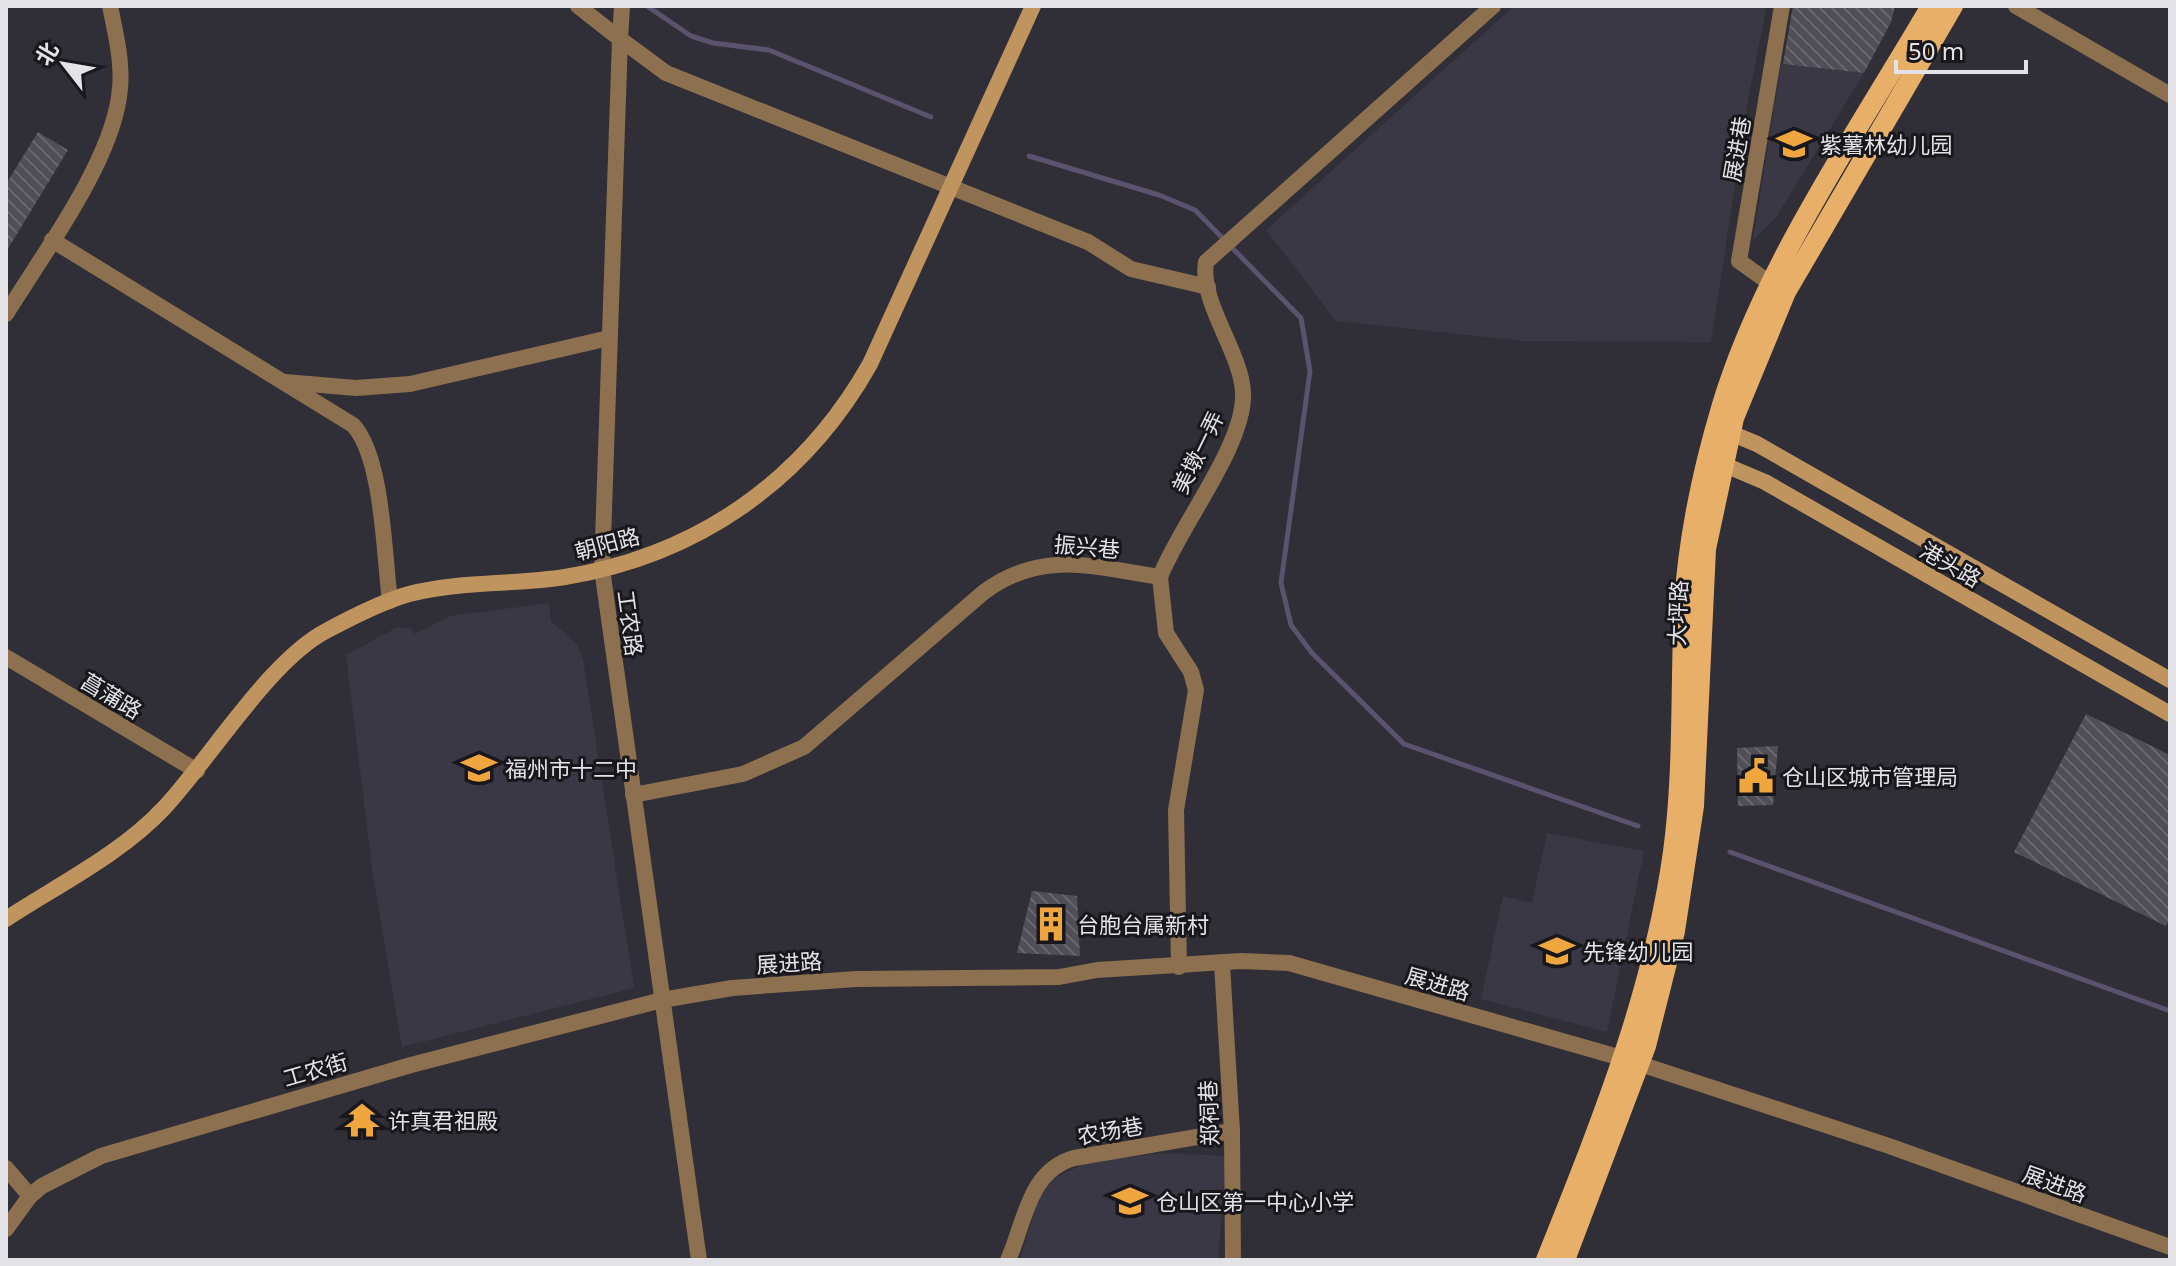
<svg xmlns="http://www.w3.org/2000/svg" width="2176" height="1266" viewBox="0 0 2176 1266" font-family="'Noto Sans','Noto Sans SC',sans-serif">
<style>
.built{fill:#3b3845}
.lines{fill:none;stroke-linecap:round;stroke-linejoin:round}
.stream{stroke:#5b526d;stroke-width:5}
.building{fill:url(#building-back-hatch)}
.minor{stroke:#8c704f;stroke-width:16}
.tertiary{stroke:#8c704f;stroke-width:16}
.secondary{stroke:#c0945e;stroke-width:16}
.primary{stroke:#e8af69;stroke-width:20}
.labels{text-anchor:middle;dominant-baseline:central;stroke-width:6;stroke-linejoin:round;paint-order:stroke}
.poi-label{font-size:22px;fill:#e3e2e7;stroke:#18171b;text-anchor:start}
.street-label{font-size:22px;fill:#e3e2e7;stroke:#18171b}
</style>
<defs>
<pattern id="building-back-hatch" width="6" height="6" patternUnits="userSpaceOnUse" patternTransform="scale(2)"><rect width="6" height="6" fill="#504e56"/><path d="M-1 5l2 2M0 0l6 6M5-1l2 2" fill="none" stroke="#69676e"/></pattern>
</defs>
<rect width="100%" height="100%" fill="#302e36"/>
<!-- built -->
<g class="built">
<path d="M1514,6H1767L1748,101L1711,342L1524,341L1336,321L1266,230Z"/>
<path d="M1781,64L1864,73L1777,216L1753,240Z"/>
<path d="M549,603L551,621L577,644L583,659L634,988L402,1047L373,876L346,655L396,628H410L415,634L450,616Z"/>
<path d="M1547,833L1644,851L1607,1032L1481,999L1503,896L1532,903Z"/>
<path d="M1164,1153L1226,1156L1218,1260H1020L1040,1192L1046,1183L1087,1162Z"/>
</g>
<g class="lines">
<!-- stream -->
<g class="stream">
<path d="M647,6L691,36L713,43L769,50L931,117"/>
<path d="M1029,156L1159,195L1195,210L1301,318L1310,371L1281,583L1291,625L1312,653L1404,744L1638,826"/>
<path d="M1730,852L2170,1011"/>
</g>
</g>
<!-- building -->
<g class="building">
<path d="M1793,6H1895L1891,22L1864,73L1783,64Z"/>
<path d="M38,132L68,150L6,252V184Z"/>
<path d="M2086,714L2170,755V919L2166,926L2014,852Z"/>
<path d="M1778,746L1773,805L1738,806L1737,748Z"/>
<path d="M1032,891L1077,896L1080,956L1017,953Z"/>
</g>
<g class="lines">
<!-- minor -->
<g class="minor">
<path d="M52,240L353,425C383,457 384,556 390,601"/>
<path d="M285,382L356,388L410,384L609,338"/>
<path d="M6,1168L30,1196"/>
</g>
<!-- tertiary -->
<g class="tertiary">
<path d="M578,6L620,39L602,569L699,1260"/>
<path d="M622,6L620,39L666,73L1088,242L1131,269L1208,287"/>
<path d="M2016,6L2170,95"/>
<path d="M1771,284L1739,261L1782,6"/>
<path d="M6,314C43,254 109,166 119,97C124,66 116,36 110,6"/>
<path d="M1160,577C1180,525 1246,444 1243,392C1241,352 1199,301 1206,262L1493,6"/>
<path d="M6,657L197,771"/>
<path d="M633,795L743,774L804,747L984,592C1042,549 1094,567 1160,577L1166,633L1191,672L1196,690L1176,810L1179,967"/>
<path d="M1222,964L1232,1131L1233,1260"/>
<path d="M6,1229L30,1196L42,1186L101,1156L411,1065L662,1000L732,988L856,979L1059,977L1097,970L1241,961L1289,963L1625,1059L1889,1146L2170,1247"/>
<path d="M1008,1260C1025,1223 1028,1171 1074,1158L1232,1131"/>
</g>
<!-- secondary -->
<g class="secondary">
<path d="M1721,429L1757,444L2170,680"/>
<path d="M1713,460L1765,482L2170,714"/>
<path d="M6,919C58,885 121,854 164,808C209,760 270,660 326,631C352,617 381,602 409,594C459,581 514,585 565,577C698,555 804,481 870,364L1033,6"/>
</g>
<!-- primary -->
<g class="primary">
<path d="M1546,1260C1599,1127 1653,996 1673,852C1684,770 1680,688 1684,605C1688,539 1702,472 1721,408C1762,269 1858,131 1931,6"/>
<path d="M1565,1260L1646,1046L1675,931L1694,806L1706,549L1734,418L1786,292L1953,6"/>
</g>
</g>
<!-- icons -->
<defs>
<g id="school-bare" transform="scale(2.76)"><path d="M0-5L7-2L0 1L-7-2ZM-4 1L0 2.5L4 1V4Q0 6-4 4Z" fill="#f0a63f" stroke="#18171b" stroke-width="2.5" paint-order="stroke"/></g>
<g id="civic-bare" transform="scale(2.76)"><path d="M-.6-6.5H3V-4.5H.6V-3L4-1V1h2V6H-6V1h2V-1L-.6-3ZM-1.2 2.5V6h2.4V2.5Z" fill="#f0a63f" stroke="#18171b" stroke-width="2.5" paint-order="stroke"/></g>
<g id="building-bare" transform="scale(2.76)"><path d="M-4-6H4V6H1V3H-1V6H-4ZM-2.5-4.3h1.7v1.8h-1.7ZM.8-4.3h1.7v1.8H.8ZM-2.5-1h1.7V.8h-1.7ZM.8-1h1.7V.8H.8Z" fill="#f0a63f" stroke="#18171b" stroke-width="2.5" paint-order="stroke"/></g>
<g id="temple-bare" transform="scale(2.76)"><path d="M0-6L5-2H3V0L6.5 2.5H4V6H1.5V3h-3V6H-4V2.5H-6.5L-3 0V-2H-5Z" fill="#f0a63f" stroke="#18171b" stroke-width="2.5" paint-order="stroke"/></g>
</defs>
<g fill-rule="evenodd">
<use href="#school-bare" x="1794" y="144"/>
<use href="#school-bare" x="479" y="768"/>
<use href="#civic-bare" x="1756" y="776"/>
<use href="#building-bare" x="1051" y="924"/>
<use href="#school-bare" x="1557" y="951"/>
<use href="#temple-bare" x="362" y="1120"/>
<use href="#school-bare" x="1130" y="1201"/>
</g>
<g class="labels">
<!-- poi labels -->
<g class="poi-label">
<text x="1820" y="144">紫薯林幼儿园</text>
<text x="505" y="768">福州市十二中</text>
<text x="1782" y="776">仓山区城市管理局</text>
<text x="1077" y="924">台胞台属新村</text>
<text x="1583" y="951">先锋幼儿园</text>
<text x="388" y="1120">许真君祖殿</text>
<text x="1156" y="1201">仓山区第一中心小学</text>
</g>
<!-- street labels -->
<g class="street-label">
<text transform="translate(1736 149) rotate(-80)">展进巷</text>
<text transform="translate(1197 452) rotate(-64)">美墩一弄</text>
<text transform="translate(607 543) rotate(-15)">朝阳路</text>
<text transform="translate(1087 546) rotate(5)">振兴巷</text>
<text transform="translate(1951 564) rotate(30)">港头路</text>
<text transform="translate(1677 613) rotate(-88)">大坪路</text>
<text transform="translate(631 623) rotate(82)">工农路</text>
<text transform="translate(112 695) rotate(31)">菖蒲路</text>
<text transform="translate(789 962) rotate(-4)">展进路</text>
<text transform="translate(1438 983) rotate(16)">展进路</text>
<text transform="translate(315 1069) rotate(-16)">工农街</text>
<text transform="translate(1208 1113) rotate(-92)">郑祠巷</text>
<text transform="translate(1110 1130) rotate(-10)">农场巷</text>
<text transform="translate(2055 1183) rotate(20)">展进路</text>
</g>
</g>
<!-- border -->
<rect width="2176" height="1266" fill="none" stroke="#e3e2e7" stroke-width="16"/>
<!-- north arrow -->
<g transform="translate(64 64) rotate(301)" stroke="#18171b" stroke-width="6" paint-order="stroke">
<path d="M0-6L14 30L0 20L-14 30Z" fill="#e3e2e7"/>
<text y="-12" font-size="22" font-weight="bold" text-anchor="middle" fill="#e3e2e7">北</text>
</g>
<!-- scale -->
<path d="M1896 60v12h130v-12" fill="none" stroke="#e3e2e7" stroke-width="4"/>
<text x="1908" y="60" font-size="24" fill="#e3e2e7" stroke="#18171b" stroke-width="6" paint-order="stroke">50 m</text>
</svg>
